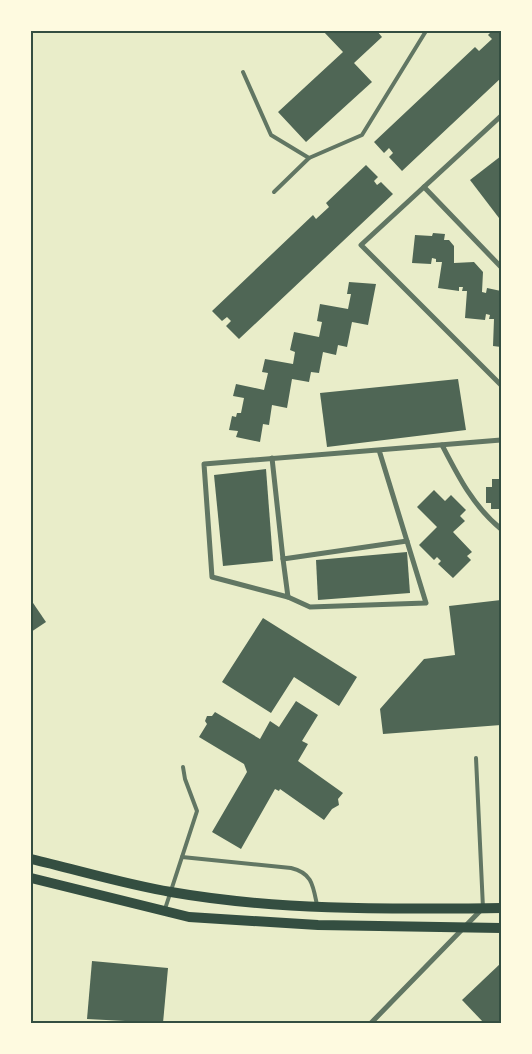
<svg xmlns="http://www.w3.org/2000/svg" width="532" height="1054" viewBox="0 0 532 1054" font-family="'Varela Round',sans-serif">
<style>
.building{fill:#4f6655}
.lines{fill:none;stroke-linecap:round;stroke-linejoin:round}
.service{stroke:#617663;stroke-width:4}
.minor{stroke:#617663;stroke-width:5}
.secondary{stroke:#344e41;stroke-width:10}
.neatline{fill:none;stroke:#344e41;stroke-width:2}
</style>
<rect width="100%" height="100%" fill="#e9edc9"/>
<!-- building -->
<g class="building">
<path d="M323,31H377L382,37L354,63L372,82L306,142L278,112L343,52Z"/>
<path d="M492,31H501V78L402,171L389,157L393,153L389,148L384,153L374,142L475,47L479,51L492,39L488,35Z"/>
<path d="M501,156V217L499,218L470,180Z"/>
<path d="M366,165L378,177L374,181L377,185L381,182L393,194L239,339L226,326L231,321L227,317L222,321L212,311L313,215L316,219L329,207L326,203Z"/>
<path d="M433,233L445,234L444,240H449L454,246V263L474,262L483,272L482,292L486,293L487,288L501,291V347L493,346L494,319H489L490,315L486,314L485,320L465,318L467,291H462L463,287H459V291L438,288L442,262H436V259L432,258L431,264L412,263L415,235L432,236Z"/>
<path d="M349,282L376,284L368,325L352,322L347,347L338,345L336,355L323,352L319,373L311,372L309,382L292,379L287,408L272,405L269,425L263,424L260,442L236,437L238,431L229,430L232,416L236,417L237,413H241L244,398L233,396L236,384L264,390L268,373L262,372L265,359L293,364L295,352L290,350L294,332L319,337L322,322L317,321L320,304L348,309L351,294H347Z"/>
<path d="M458,379L466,430L327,447L320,393Z"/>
<path d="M266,469L273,561L223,566L214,475Z"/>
<path d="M492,479H501V509H491V503H486V487H492Z"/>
<path d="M434,490L445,501L451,495L466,510L460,516L465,521L453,532L472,552L467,556L471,560L453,578L438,564L441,561L437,557L434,560L419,545L437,527L417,507Z"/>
<path d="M407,552L410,593L318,600L316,560Z"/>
<path d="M31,600L46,622L31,632Z"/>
<path d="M501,600V725L383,734L380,709L424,659L455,655L449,606Z"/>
<path d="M263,618L357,677L339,706L294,677L271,713L222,682Z"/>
<path d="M296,701L318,715L302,741L308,744L298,761L343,793L338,799L339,805L332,809L324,820L280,789L279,791L275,789L241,849L212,832L247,772L244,764L199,737L207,724L205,721L207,716H212L215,712L260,739L270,721L279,727Z"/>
<path d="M92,961L168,968L163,1023L87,1019Z"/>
<path d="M501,963V1021L484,1023L462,1000Z"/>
</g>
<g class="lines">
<!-- service -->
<g class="service">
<path d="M243,72L271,135L309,158"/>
<path d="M274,192L309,158L362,135L426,31"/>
<path d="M476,758L483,908"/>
<path d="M182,857L291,868C312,873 313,885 317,905"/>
<path d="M165,909L197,811L185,779L183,767"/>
</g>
<!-- minor -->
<g class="minor">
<path d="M501,116L361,245L501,385"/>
<path d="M424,187L501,267"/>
<path d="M442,445C458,476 473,506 501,529"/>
<path d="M379,450L426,603L310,607L288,597L212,577L204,464L501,440"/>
<path d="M272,458L283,559L407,541"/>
<path d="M283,559L288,597"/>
<path d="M371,1023L482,909"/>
</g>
<!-- secondary -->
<g class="secondary">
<path d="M31,859C78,870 124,884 171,892C279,911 392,909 501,908"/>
<path d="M31,878L189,917L318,925L501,928"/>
</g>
</g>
<!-- border -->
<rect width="532" height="1054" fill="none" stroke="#fefae0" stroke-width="65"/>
<rect x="32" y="32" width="468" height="990" class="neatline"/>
</svg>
